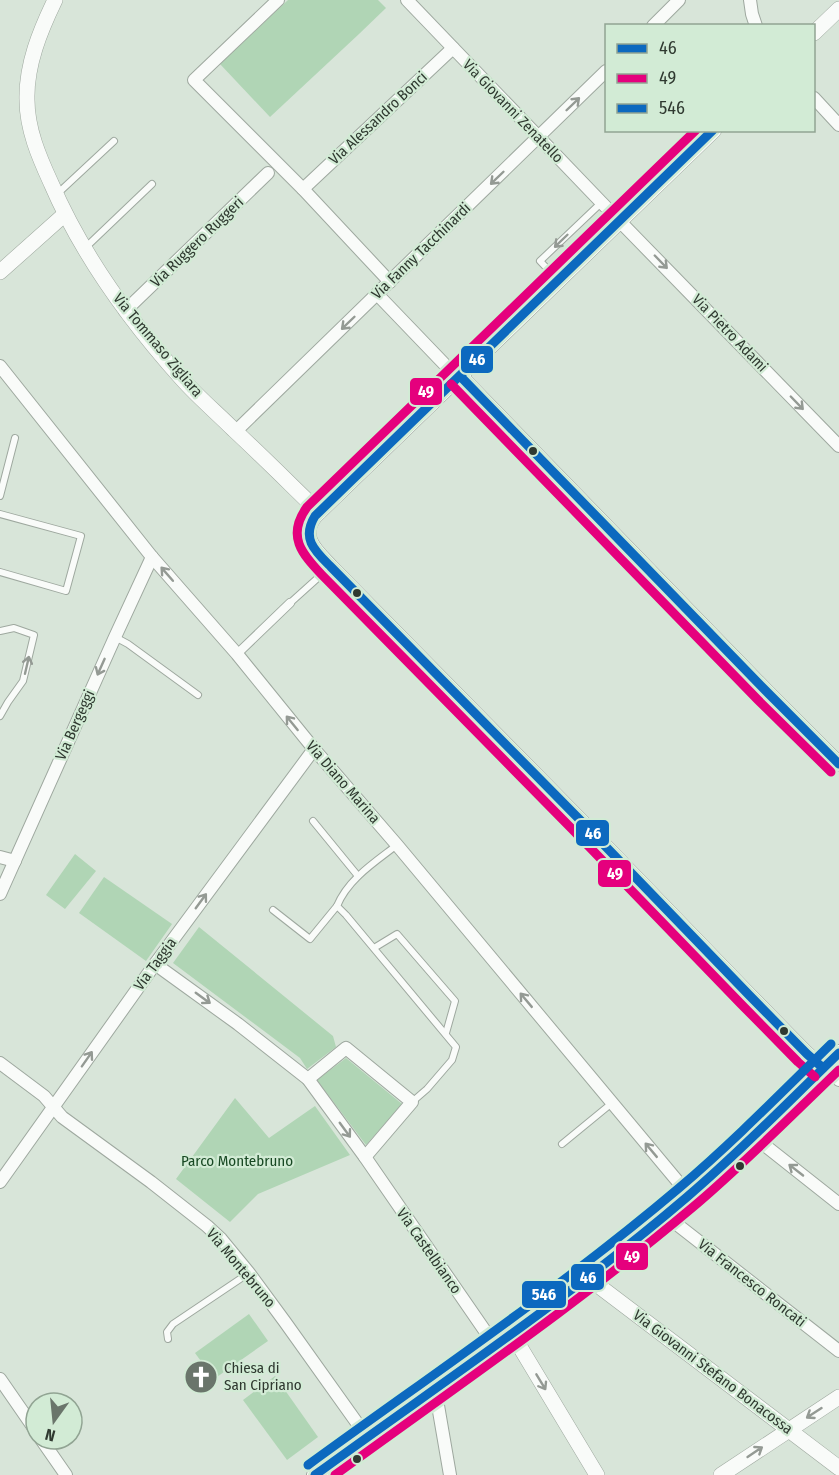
<svg xmlns="http://www.w3.org/2000/svg" width="839" height="1475" viewBox="0 0 839 1475" font-family="'Fira Sans Condensed',sans-serif">
<style>
.green{fill:#b0d5b5}
.lines{fill:none;stroke-linecap:round;stroke-linejoin:round}
.service-casing{stroke:#9ea89f;stroke-width:8}
.pedestrian-casing{stroke:#9ea89f;stroke-width:10}
.minor-casing{stroke:#9ea89f;stroke-width:14}
.tertiary-casing{stroke:#9ea89f;stroke-width:16}
.secondary-casing{stroke:#9ea89f;stroke-width:18}
.service{stroke:#f9fbf9;stroke-width:6}
.pedestrian{stroke:#f9fbf9;stroke-width:8}
.minor{stroke:#f9fbf9;stroke-width:12}
.tertiary{stroke:#f9fbf9;stroke-width:15}
.secondary{stroke:#f9fbf9;stroke-width:16}
.bus-1-casing{stroke:#d2ebd5;stroke-width:14}
.bus-2-casing{stroke:#d2ebd5;stroke-width:14}
.bus-3-casing{stroke:#d2ebd5;stroke-width:14}
.bus-1{stroke:#0c69bf;stroke-width:9}
.bus-2{stroke:#e5007d;stroke-width:9}
.bus-3{stroke:#0c69bf;stroke-width:9}
.oneway{stroke:#949a94}
.bus-dot{fill:#2f3930;stroke:#d2ebd5;stroke-width:2}
.labels{text-anchor:middle;dominant-baseline:central;stroke-width:4.5;stroke-linejoin:round;paint-order:stroke}
.street-label{font-size:15px;fill:#2f3930;stroke:#d2ebd5}
.park-label{font-size:15px;fill:#184923;stroke:#d2ebd5}
.poi-label{font-size:15px;fill:#2f3930;stroke:#d2ebd5;text-anchor:start}
.line-badge{stroke:#d2ebd5;stroke-width:2}
.badge-label{font-size:16px;text-anchor:middle;font-weight:bold;fill:#fff}
</style>
<rect width="100%" height="100%" fill="#d8e5d9"/>
<!-- green -->
<g class="green">
<path d="M288,0H378L386,8L359,34L270,117L220,64Z"/>
<path d="M75,854L96,871L65,909L46,895Z"/>
<path d="M104,877L172,924L146,961L79,913Z"/>
<path d="M199,927L333,1036L336,1047L307,1069L300,1058L173,963Z"/>
<path d="M346,1058L402,1104L366,1145L317,1080Z"/>
<path d="M235,1098L269,1138L315,1106L350,1155L258,1194L230,1222L176,1179Z"/>
<path d="M249,1314L268,1341L214,1379L195,1353Z"/>
<path d="M275,1376L318,1437L287,1460L243,1400Z"/>
</g>
<g class="lines">
<!-- service casing -->
<g class="service-casing">
<g id="service">
<path d="M56,195L114,141"/>
<path d="M85,248L152,184"/>
<path d="M558,280L540,261L601,203"/>
<path d="M0,496L15,438"/>
<path d="M0,514L81,536L66,591L0,572"/>
<path d="M290,603L330,567"/>
<path d="M0,631L14,628L34,635L23,681L8,702L0,716"/>
<path d="M115,637L128,644L198,695"/>
<path d="M313,821L358,876"/>
<path d="M397,845C375,862 348,879 337,906L346,915L456,1047L452,1060L427,1089L412,1102"/>
<path d="M273,910L310,939L337,906"/>
<path d="M374,948L397,934L455,1001L446,1033"/>
<path d="M562,1144L612,1103"/>
<path d="M168,1339L167,1332L173,1324L249,1273"/>
</g>
</g>
<!-- pedestrian casing -->
<g class="pedestrian-casing">
<path id="pedestrian" d="M237,654L290,603"/>
</g>
<!-- minor casing -->
<g class="minor-casing">
<g id="minor">
<path d="M278,0L194,80L303,189L390,282"/>
<path d="M407,0L601,202L839,446"/>
<path d="M750,0L752,14L756,26"/>
<path d="M653,26L679,0"/>
<path d="M814,98L839,125"/>
<path d="M303,189L453,48"/>
<path d="M377,294L450,370"/>
<path d="M125,311L268,173"/>
<path d="M0,366L152,557L237,654L314,749L397,845L689,1195"/>
<path d="M236,431L606,71"/>
<path d="M0,857L15,861"/>
<path d="M0,894L115,637L152,557"/>
<path d="M155,964L238,1024L308,1079L365,1157L494,1344"/>
<path d="M0,1063L44,1096L62,1117L151,1182L207,1226L221,1239L249,1273L285,1322L367,1437"/>
<path d="M823,1068L839,1080"/>
<path d="M308,1079L346,1048L412,1102L365,1157"/>
<path d="M753,1136L839,1204"/>
<path d="M0,1182L155,964L314,749"/>
<path d="M665,1215L839,1351"/>
<path d="M0,1379L36,1431"/>
<path d="M435,1388L450,1475"/>
<path d="M41,1439L66,1475"/>
</g>
</g>
<!-- tertiary casing -->
<g class="tertiary-casing">
<g id="tertiary">
<path d="M55,0C40,31 26,65 27,100C27,129 39,157 51,183C82,255 130,321 182,379C198,397 217,413 234,430C263,457 291,485 319,512"/>
<path d="M814,33L839,9"/>
<path d="M714,130L315,516C298,537 317,552 331,567L581,821L750,996L807,1054L823,1068"/>
<path d="M0,272L65,214"/>
<path d="M460,376L767,692L839,764"/>
<path d="M587,1277L839,1468"/>
<path d="M511,1332L597,1475"/>
<path d="M721,1475L839,1397"/>
</g>
</g>
<!-- secondary casing -->
<g class="secondary-casing">
<path id="secondary" d="M315,1475C440,1383 569,1297 687,1197C740,1151 789,1101 839,1053"/>
</g>
<!-- service -->
<use href="#service" class="service"/>
<!-- pedestrian -->
<use href="#pedestrian" class="pedestrian"/>
<!-- minor -->
<use href="#minor" class="minor"/>
<!-- tertiary -->
<use href="#tertiary" class="tertiary"/>
<!-- secondary -->
<use href="#secondary" class="secondary"/>
<!-- bus-1 casing -->
<g class="bus-1-casing">
<g id="bus-1">
<path d="M713,130L315,516C301,539 315,551 331,567L581,821L750,996L807,1054L823,1068"/>
<path d="M460,376L767,692L839,764"/>
<path d="M315,1475C440,1384 569,1298 687,1197C740,1152 789,1101 839,1053"/>
</g>
</g>
<!-- bus-2 casing -->
<g class="bus-2-casing">
<g id="bus-2">
<path d="M696,130L307,507C286,536 302,554 322,575L572,829L741,1004L798,1062L815,1077"/>
<path d="M451,384L758,700L831,772"/>
<path d="M335,1475C456,1387 579,1303 693,1207C744,1164 791,1116 839,1070"/>
</g>
</g>
<!-- bus-3 casing -->
<g class="bus-3-casing">
<path id="bus-3" d="M308,1465C433,1374 561,1288 679,1188C732,1143 781,1093 831,1044"/>
</g>
<!-- bus-1 -->
<use href="#bus-1" class="bus-1"/>
<!-- bus-2 -->
<use href="#bus-2" class="bus-2"/>
<!-- bus-3 -->
<use href="#bus-3" class="bus-3"/>
</g>
<!-- one-way arrows -->
<defs><path id="oneway-shaft" d="M-6 0H5M1.5-3L5.5 0L1.5 3" fill="none" stroke-width="1.6" stroke-linecap="round" stroke-linejoin="round" transform="scale(1.5)"/></defs>
<g class="oneway">
<use href="#oneway-shaft" transform="translate(573 104) rotate(-44)"/>
<use href="#oneway-shaft" transform="translate(497 178) rotate(136)"/>
<use href="#oneway-shaft" transform="translate(561 241) rotate(136)"/>
<use href="#oneway-shaft" transform="translate(661 262) rotate(46)"/>
<use href="#oneway-shaft" transform="translate(348 323) rotate(136)"/>
<use href="#oneway-shaft" transform="translate(797 403) rotate(46)"/>
<use href="#oneway-shaft" transform="translate(167 574) rotate(-131)"/>
<use href="#oneway-shaft" transform="translate(27 665) rotate(-77)"/>
<use href="#oneway-shaft" transform="translate(101 667) rotate(114)"/>
<use href="#oneway-shaft" transform="translate(292 723) rotate(-129)"/>
<use href="#oneway-shaft" transform="translate(201 901) rotate(-54)"/>
<use href="#oneway-shaft" transform="translate(203 998) rotate(36)"/>
<use href="#oneway-shaft" transform="translate(526 1000) rotate(-130)"/>
<use href="#oneway-shaft" transform="translate(87 1059) rotate(-55)"/>
<use href="#oneway-shaft" transform="translate(345 1130) rotate(54)"/>
<use href="#oneway-shaft" transform="translate(651 1150) rotate(-130)"/>
<use href="#oneway-shaft" transform="translate(796 1170) rotate(-142)"/>
<use href="#oneway-shaft" transform="translate(541 1382) rotate(59)"/>
<use href="#oneway-shaft" transform="translate(814 1413) rotate(147)"/>
<use href="#oneway-shaft" transform="translate(755 1452) rotate(-34)"/>
</g>
<!-- icons -->
<defs>
<g id="church-disc" transform="scale(1.725)"><circle r="9.5" fill="#6a756b" stroke="#d2ebd5"/><path d="M-1.2-6h2.4v3.5h3.3v2.4h-3.3V6h-2.4V-.1h-3.3v-2.4h3.3Z" fill="#fff"/></g>
</defs>
<g fill-rule="evenodd">
<use href="#church-disc" x="201" y="1377"/>
</g>
<!-- markers -->
<g class="bus-dot">
<circle cx="533" cy="451" r="5"/>
<circle cx="357" cy="593" r="5"/>
<circle cx="784" cy="1031" r="5"/>
<circle cx="740" cy="1166" r="5"/>
<circle cx="357" cy="1459" r="5"/>
</g>
<g class="labels">
<!-- street labels -->
<g class="street-label">
<text transform="translate(513 111) rotate(46)">Via Giovanni Zenatello</text>
<text transform="translate(378 118) rotate(-43)">Via Alessandro Bonci</text>
<text transform="translate(197 242) rotate(-44)">Via Ruggero Ruggeri</text>
<text transform="translate(421 251) rotate(-44)">Via Fanny Tacchinardi</text>
<text transform="translate(730 333) rotate(46)">Via Pietro Adami</text>
<text transform="translate(158 345) rotate(50)">Via Tommaso Zigliara</text>
<text transform="translate(75 725) rotate(-66)">Via Bergeggi</text>
<text transform="translate(343 782) rotate(49)">Via Diano Marina</text>
<text transform="translate(155 964) rotate(-54)">Via Taggia</text>
<text transform="translate(429 1251) rotate(55)">Via Castelbianco</text>
<text transform="translate(241 1268) rotate(50)">Via Montebruno</text>
<text transform="translate(752 1283) rotate(38)">Via Francesco Roncati</text>
<text transform="translate(713 1372) rotate(37)">Via Giovanni Stefano Bonacossa</text>
</g>
<!-- park labels -->
<g class="park-label">
<text x="237" y="1161">Parco Montebruno</text>
</g>
<!-- poi labels -->
<g class="poi-label">
<text x="224" y="1368">Chiesa di<tspan x="224" dy="17">San Cipriano</tspan></text>
</g>
</g>
<g class="line-badge">
<rect x="460" y="345" width="34" height="29" rx="6" fill="#0c69bf"/>
<rect x="409" y="377" width="34" height="29" rx="6" fill="#e5007d"/>
<rect x="575" y="819" width="35" height="28" rx="6" fill="#0c69bf"/>
<rect x="597" y="859" width="35" height="29" rx="6" fill="#e5007d"/>
<rect x="615" y="1242" width="34" height="29" rx="6" fill="#e5007d"/>
<rect x="570" y="1263" width="35" height="28" rx="6" fill="#0c69bf"/>
<rect x="521" y="1280" width="46" height="29" rx="6" fill="#0c69bf"/>
</g>
<g class="badge-label">
<text x="477" y="365">46</text>
<text x="426" y="397">49</text>
<text x="593" y="839">46</text>
<text x="615" y="879">49</text>
<text x="632" y="1262">49</text>
<text x="588" y="1283">46</text>
<text x="544" y="1300">546</text>
</g>
<!-- legend -->
<rect x="605" y="24" width="210" height="108" fill="#d2ebd5" stroke="#91a493" stroke-width="1.5"/>
<rect x="617" y="44" width="30" height="9" fill="#0c69bf" stroke="#91a493" stroke-width="1.5"/>
<text x="659" y="54" font-size="18" fill="#2f3930">46</text>
<rect x="617" y="74" width="30" height="9" fill="#e5007d" stroke="#91a493" stroke-width="1.5"/>
<text x="659" y="84" font-size="18" fill="#2f3930">49</text>
<rect x="617" y="104" width="30" height="9" fill="#0c69bf" stroke="#91a493" stroke-width="1.5"/>
<text x="659" y="114" font-size="18" fill="#2f3930">546</text>
<!-- north arrow -->
<g transform="translate(54 1421) rotate(195)"><circle r="28" fill="#d2ebd5" stroke="#91a493" stroke-width="1.5"/>
<path d="M0-4.5L10 22L0 15L-10 22Z" fill="#6a756b"/>
<text y="-9" font-size="16" font-weight="bold" text-anchor="middle" fill="#2f3930">N</text>
</g>
</svg>
